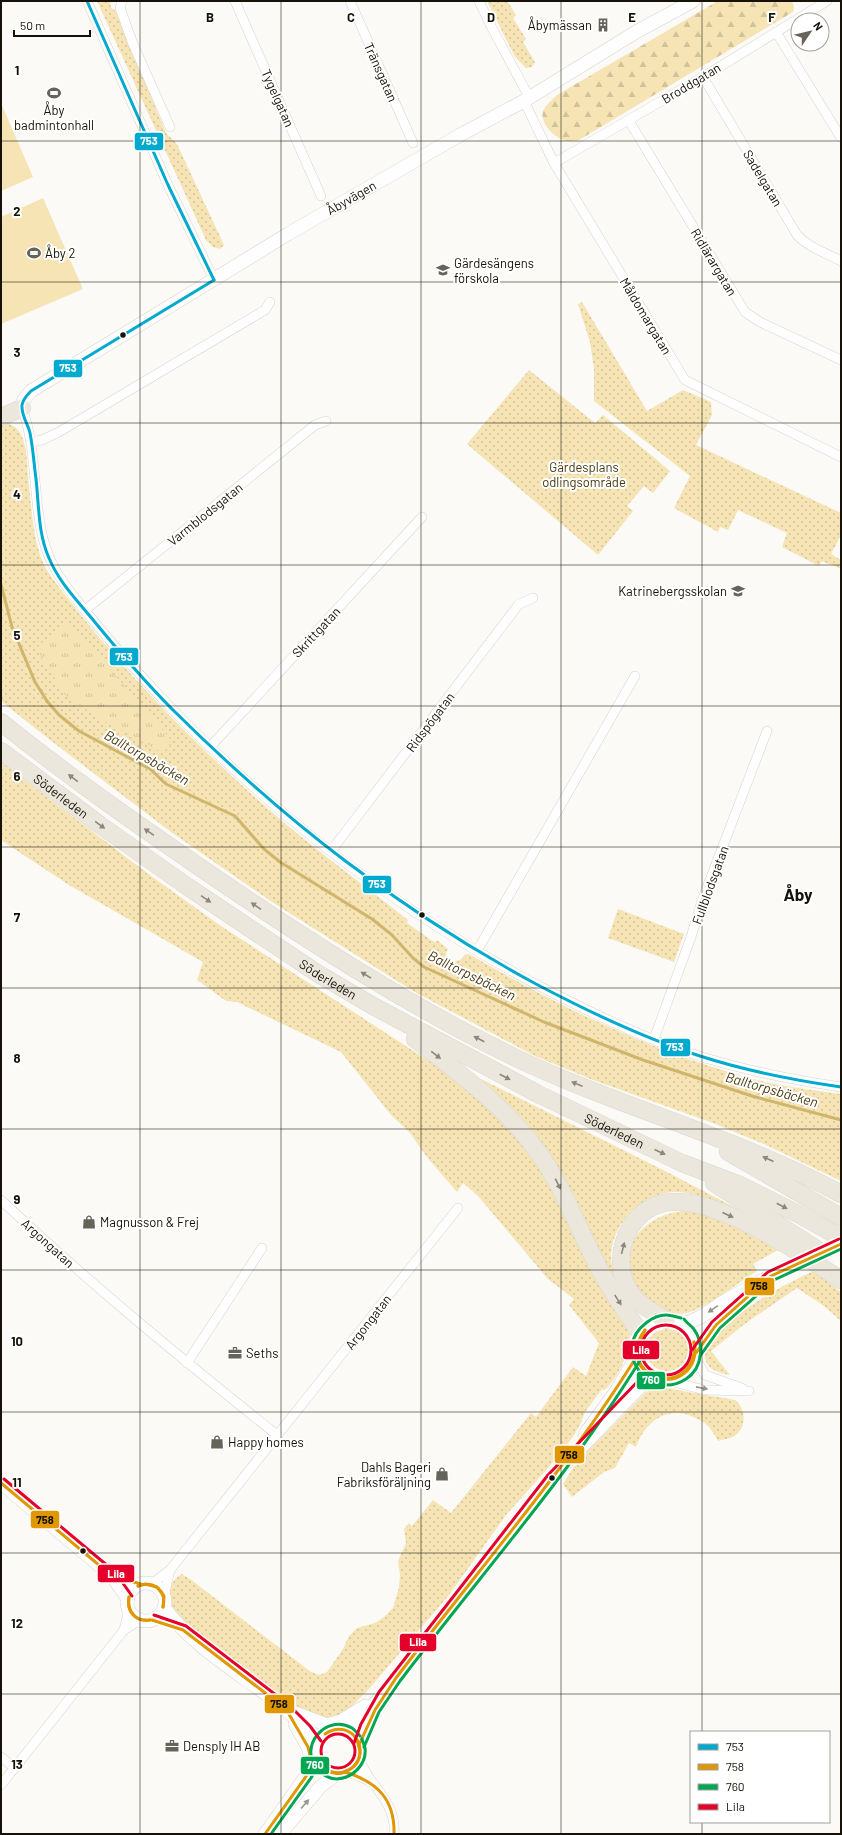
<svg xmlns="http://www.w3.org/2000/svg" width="842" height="1835" viewBox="0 0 842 1835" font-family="Barlow,sans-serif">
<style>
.grass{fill:url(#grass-dots)}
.forest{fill:url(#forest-firs)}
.park{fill:url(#park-tufts)}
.pitch{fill:#f6e4b5}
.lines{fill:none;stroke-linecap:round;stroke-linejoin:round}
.stream{stroke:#d0b56d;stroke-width:3}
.street-casing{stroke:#d7d4ce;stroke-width:10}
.secondary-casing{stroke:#d7d4ce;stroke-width:14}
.highway-casing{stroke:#d8d7d4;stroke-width:18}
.street{stroke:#fefefe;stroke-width:9}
.secondary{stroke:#fefefe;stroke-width:13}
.highway{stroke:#ece7dc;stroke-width:17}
.secondary-bridge-casing{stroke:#d7d4ce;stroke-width:14;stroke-linecap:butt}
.secondary-bridge{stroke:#fefefe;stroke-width:13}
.bus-1-casing{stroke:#fff;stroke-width:6}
.bus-2-casing{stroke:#fff;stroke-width:6}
.bus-3-casing{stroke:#fff;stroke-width:6}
.bus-4-casing{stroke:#fff;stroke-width:6}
.bus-1{stroke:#00a9ce;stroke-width:3}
.bus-2{stroke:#e09701;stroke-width:3}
.bus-3{stroke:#00a651;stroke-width:3}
.bus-4{stroke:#e4002b;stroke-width:3}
.oneway{fill:#8c877c}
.oneway2{fill:#96948f}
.grid{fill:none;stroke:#161207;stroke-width:1;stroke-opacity:0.55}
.bus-dot{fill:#161207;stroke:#fff;stroke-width:1.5}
.labels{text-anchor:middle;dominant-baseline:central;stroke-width:4;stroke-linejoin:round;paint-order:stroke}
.poi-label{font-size:13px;fill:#161207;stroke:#fff;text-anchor:start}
.street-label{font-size:13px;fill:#161207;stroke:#fff}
.park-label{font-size:13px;fill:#47380d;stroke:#fff}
.water-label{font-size:14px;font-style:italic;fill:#4a3b11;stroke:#fff}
.district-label{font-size:17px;font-weight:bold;fill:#161207;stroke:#fff}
.grid-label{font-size:13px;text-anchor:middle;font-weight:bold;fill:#161207;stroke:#fff;stroke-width:4;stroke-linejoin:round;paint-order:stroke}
.line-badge{stroke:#fff;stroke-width:1.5}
.badge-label{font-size:11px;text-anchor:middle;font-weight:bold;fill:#fff}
.pale-badge-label{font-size:11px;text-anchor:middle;font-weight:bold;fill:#111}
</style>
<defs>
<pattern id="grass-dots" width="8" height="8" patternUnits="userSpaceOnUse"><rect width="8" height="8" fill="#f6e4b5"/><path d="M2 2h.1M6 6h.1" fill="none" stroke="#d2c39a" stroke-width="1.8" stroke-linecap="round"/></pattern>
<pattern id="forest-firs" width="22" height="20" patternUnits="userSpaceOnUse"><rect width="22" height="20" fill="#f6e4b5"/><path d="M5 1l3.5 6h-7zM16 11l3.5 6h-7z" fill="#d2c39a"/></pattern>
<pattern id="park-tufts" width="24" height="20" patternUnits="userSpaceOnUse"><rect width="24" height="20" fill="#f6e4b5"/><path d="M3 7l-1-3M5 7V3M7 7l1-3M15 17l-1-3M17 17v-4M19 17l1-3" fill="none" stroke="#d2c39a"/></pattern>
</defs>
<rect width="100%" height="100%" fill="#fbfaf7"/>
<!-- grass -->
<g class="grass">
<path d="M97,1H110L111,8L116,11L166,133L177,144L224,245L220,249L213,247L206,240Z"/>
<path d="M487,1H507L516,15L513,18L526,39L523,42L535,62L532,67L526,68L515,57Z"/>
<path d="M582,302L647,411L683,390L711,402L712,415L696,445L841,513V535L831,554L841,560V569L822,561L819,566L782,547L787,533L738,510L728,530L720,527L718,532L674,508L690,476L594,401V369L590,342L578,304Z"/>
<path d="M529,370L595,423L603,415L670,471L653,493L644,486L627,506L633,511L598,555L467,444Z"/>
<path d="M1,422C13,423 19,429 23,439C27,451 27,464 28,476C31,502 32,530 40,555C44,567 52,578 59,587C124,673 200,750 281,820C322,855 366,886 408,920L407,923L431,940L435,942L437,940L448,949L446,953L447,958L453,962L462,959L464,955L469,954C560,1007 654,1053 757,1080C785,1087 813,1090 841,1094V1181L766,1145L713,1123L593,1080L535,1056L413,991L272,902L171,832L50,740L1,701Z"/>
<path d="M1,762L151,876L221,926L449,1074L511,1129L545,1172L630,1335C630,1351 618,1380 604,1390L602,1389L585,1412L580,1425L572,1438L549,1467L506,1515L449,1595L369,1689L345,1713L329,1719L299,1708L275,1692L180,1620C177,1616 173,1611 171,1607C165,1597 171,1578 182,1574L190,1579L311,1672L319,1675L327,1672L343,1649L349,1636L357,1628L375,1623L384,1617L393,1608L399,1587L400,1575L398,1561L406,1543L404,1529L409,1523L412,1526L433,1500L451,1513L531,1413L536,1417L573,1367L586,1376L599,1343L569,1305L574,1299L548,1279L478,1196L463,1183L457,1192L426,1156L410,1133L391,1115L341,1052L237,1002L226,1001L197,980L203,962L69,885L1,840Z"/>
<path d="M618,909L684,934L674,962L608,938Z"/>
<path d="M481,1079L667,1172L734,1207C714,1201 698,1193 678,1192C644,1191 614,1221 611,1253C610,1263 615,1276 617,1286L611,1278L576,1200L543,1144L524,1123L479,1081Z"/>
<path d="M684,1211C718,1215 749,1234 778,1250L753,1264L757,1271C741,1281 703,1310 686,1313C671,1316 659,1310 648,1299C644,1295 636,1290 633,1284C614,1246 647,1214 684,1211Z"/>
<path d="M814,1271L841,1292V1321L824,1306L797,1288L746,1323L711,1351L730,1375C720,1373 707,1370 705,1358C701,1328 790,1281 814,1271Z"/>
<circle cx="667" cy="1350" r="21"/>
<path d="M660,1387L735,1400C744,1406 747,1423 739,1432C734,1438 726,1439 718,1441C716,1437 713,1432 710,1428C704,1421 694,1417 686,1414C661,1409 644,1425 636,1447L629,1443L615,1468L604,1472L572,1497L563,1484L577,1462L646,1392Z"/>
</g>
<!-- forest -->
<path class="forest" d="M718,1H792L794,7L793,12L579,140C576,141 570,142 567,141C555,139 537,121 544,109C547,104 553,99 557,95Z"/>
<!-- park -->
<path class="park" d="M68,621L173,742L163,753L104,721L65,695L36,648Z"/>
<!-- pitch -->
<g class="pitch">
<path d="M1,103L33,177L1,191Z"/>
<path d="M43,198L83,289L1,324V217Z"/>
</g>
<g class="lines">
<!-- stream -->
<path class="stream" d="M1,584L12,627L35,682L47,701L59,715L79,731L150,769L166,784L235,816L264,849L280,862L372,919L392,935L413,958L424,967L544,1022L643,1060L752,1096L841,1120"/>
<!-- street casing -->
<g class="street-casing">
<g id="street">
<path d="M87,1L168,185L214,280"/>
<path d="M122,1L120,8L133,44L170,127"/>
<path d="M235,1L321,196"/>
<path d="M350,1L413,143"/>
<path d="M479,1L492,28L529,97"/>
<path d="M776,32L841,138"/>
<path d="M703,77L797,235C808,247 826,253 841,261"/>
<path d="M524,101L554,163L685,380L841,457"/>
<path d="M629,121L745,312L760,322L841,360"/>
<path d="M554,163L703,77L827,1"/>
<path d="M22,408C41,458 29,524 55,569C65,587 79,603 92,619C118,651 146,682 175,712C285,825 411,920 551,992C600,1017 650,1041 702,1057C748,1071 794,1080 841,1087"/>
<path d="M31,442L42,440L59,432L265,310L270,302"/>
<path d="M85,610L315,425L326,421"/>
<path d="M210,747L422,517"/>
<path d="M331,851L519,604L533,598"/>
<path d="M477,951L635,676"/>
<path d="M654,1039L691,937L703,898L767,731"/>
<path d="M1,1200C89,1283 182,1359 277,1435"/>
<path d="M695,1357L705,1375L742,1388"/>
<path d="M187,1363L262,1248"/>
<path d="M669,1381L705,1390L749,1391"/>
<path d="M151,1584L170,1570L458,1208"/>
<path d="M164,1596L170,1570"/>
<path d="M124,1630L129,1610"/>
<path d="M1,1757L15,1768"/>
<path d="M359,1759C363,1767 367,1776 373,1783C385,1799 396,1813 394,1834"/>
<path d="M345,1772L357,1775L371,1782"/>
<path d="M1,1785L124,1630L140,1620"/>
</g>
</g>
<!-- secondary casing -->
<g class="secondary-casing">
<g id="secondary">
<path id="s1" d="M22,408L23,401L31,391L288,234L460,135L524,101L636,32L693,1"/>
<path d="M680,1323C724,1355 666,1405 641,1366C636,1358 635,1348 639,1339C644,1326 659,1318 674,1321C678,1322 681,1324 685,1323C699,1320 711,1310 723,1302C738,1293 755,1285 771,1276"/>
<path d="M696,1353L716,1325L753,1292"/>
<path d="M585,1434L615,1393L637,1356"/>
<path d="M1,1483L112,1576L128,1599"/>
<circle cx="146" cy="1602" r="19"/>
<path d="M164,1607C188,1641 226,1665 259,1689C281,1705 302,1721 317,1744"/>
<path d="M293,1712L335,1728"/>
<path d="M295,1724L308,1747L312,1763"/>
<path d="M326,1725L341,1721L365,1706"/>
<circle cx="338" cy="1751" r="22"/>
<path d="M345,1730L353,1725L383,1695L480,1569L561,1468L637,1390L644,1383L656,1378"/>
<path d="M359,1745L366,1726L376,1709"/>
<path d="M265,1834L307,1775L317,1758"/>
<path d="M280,1834L321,1786L337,1774"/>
</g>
</g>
<!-- highway casing -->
<g class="highway-casing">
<g id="highway">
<path d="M1,417L22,408"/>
<path d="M1,722C69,777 141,827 214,877C310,942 409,1006 514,1057C620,1108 737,1137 841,1194"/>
<path id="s2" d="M1,751L100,825L188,887L317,973L373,1006L538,1094L682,1163L740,1185L800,1215L841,1238"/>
<path d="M415,1039C459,1073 505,1106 538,1152C564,1188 579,1231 600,1270C612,1293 627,1313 641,1334"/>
<path d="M728,1152L841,1217"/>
<path d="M714,1183L821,1252"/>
<path d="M666,1320C655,1313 642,1307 634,1297C608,1267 623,1213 663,1203C671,1201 682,1202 690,1203C707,1205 721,1212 736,1218C773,1235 807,1257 841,1280"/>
</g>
</g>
<!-- street -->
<use href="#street" class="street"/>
<!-- secondary -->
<use href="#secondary" class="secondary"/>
<!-- highway -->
<use href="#highway" class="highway"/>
<!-- secondary-bridge casing -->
<g class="secondary-bridge-casing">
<path id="secondary-bridge" d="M771,1276L811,1257L841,1244"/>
</g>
<!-- secondary-bridge -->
<use href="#secondary-bridge" class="secondary-bridge"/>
<!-- bus-1 casing -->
<g class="bus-1-casing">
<g id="bus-1">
<path d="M87,1L168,185L214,280"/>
<path d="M214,280L31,391C27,395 23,399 22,405C21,415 28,424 30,433C33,448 34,464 36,479C39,505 38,534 49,558C58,580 74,597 89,615C116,648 143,680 173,710C284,820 399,910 536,984C589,1012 643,1038 700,1056C746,1071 793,1080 841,1087"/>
</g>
</g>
<!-- bus-2 casing -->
<g class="bus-2-casing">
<g id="bus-2">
<path d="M645,1330C636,1345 633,1363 650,1374"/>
<path d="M645,1330C634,1344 633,1365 650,1374"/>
<path d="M696,1353L716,1325L771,1276L841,1244"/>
<path d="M650,1374C674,1388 698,1368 694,1342"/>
<path d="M650,1374C673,1390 701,1369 694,1342"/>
<path d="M1,1483L112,1576L141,1584"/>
<path d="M138,1586C154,1580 167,1591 163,1607"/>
<path d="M138,1586L145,1584L157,1587L164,1596L163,1607"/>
<path d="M129,1597C127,1611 135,1622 150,1620"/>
<path d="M129,1597C126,1611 135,1622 150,1620"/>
<path d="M152,1620L183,1630L286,1709L308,1747L312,1764L307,1775L265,1834"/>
<path d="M325,1734C351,1716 375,1753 349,1770C342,1775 336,1774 328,1771"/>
<path d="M359,1745L375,1710L396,1678C477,1571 566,1470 637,1356"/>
<path d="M328,1771C342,1776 359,1769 360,1753C360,1749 358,1744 357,1740"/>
<path d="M345,1772C377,1782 395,1799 394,1834"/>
</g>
</g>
<!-- bus-3 casing -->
<g class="bus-3-casing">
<g id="bus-3">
<path d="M681,1318C676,1317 671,1315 666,1315C659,1315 651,1319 646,1323C610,1350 649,1403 686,1379C703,1368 705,1343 693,1328C690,1325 686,1322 684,1319"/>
<path d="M700,1356L720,1328L774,1280L841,1249"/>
<path d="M360,1736C358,1734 355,1730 352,1728C326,1713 297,1747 318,1770C323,1775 330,1779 337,1779C353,1778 367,1764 365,1748C364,1745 363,1742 362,1739"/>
<path d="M364,1747L379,1712L400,1681C481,1574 571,1473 641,1359"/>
<path d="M271,1834L311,1778L321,1761"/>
</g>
</g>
<!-- bus-4 casing -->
<g class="bus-4-casing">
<g id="bus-4">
<circle cx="666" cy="1350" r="25"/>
<path d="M692,1350L712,1322L768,1272L839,1239"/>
<path d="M4,1479L115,1572L132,1596"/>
<path d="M154,1615L186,1626L289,1705L310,1726L321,1741"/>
<circle cx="338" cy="1751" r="17"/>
<path d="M354,1743L361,1724L379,1692L548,1475L640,1379L654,1373"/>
</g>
</g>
<!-- bus-1 -->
<use href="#bus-1" class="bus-1"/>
<!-- bus-2 -->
<use href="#bus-2" class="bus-2"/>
<!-- bus-3 -->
<use href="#bus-3" class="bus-3"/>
<!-- bus-4 -->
<use href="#bus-4" class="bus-4"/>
</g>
<!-- one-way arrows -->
<defs><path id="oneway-solid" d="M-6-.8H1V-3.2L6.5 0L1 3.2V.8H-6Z"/></defs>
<g class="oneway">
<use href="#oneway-solid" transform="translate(73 778) rotate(-143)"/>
<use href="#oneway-solid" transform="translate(100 825) rotate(36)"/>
<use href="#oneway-solid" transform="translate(149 832) rotate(-145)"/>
<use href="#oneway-solid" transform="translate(206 899) rotate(34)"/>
<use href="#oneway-solid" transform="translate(256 906) rotate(-146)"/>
<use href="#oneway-solid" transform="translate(366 975) rotate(-149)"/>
<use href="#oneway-solid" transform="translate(479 1039) rotate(-152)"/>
<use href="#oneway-solid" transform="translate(436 1055) rotate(38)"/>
<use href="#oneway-solid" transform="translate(505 1077) rotate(28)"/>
<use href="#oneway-solid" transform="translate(577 1084) rotate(-158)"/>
<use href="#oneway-solid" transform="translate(660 1152) rotate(25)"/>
<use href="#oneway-solid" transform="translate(768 1159) rotate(-156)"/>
<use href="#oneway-solid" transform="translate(558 1184) rotate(63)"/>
<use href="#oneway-solid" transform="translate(782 1206) rotate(27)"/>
<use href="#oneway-solid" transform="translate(728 1215) rotate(24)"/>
<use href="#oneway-solid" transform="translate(623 1248) rotate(-76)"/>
<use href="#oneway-solid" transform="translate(618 1300) rotate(57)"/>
</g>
<g class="oneway2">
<use href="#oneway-solid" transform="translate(713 1309) rotate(146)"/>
<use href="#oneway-solid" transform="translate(702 1388) rotate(11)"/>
<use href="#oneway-solid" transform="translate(305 1804) rotate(-49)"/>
</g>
<!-- grid -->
<path class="grid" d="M140,1V1834M281,1V1834M421,1V1834M561,1V1834M702,1V1732M1,141H841M1,282H841M1,423H841M1,565H841M1,706H841M1,847H841M1,988H841M1,1129H841M1,1270H841M1,1412H841M1,1553H841M1,1694H841M702,1822V1834"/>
<!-- icons -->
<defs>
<g id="building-bare" transform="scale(1.08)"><path d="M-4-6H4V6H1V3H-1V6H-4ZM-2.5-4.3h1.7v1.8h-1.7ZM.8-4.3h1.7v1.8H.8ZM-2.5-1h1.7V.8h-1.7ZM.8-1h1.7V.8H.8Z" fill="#66635b" stroke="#fff" stroke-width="2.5" paint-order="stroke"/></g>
<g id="stadium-bare" transform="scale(1.08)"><path d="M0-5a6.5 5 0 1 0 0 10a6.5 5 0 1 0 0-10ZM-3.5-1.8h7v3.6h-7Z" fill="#66635b" stroke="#fff" stroke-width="2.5" paint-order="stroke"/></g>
<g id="school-bare" transform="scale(1.08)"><path d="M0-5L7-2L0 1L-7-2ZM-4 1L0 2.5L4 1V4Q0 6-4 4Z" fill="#66635b" stroke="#fff" stroke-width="2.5" paint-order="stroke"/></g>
<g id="shop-bare" transform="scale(1.08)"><path d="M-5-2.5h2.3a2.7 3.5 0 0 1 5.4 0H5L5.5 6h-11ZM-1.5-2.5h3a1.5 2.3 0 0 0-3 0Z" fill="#66635b" stroke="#fff" stroke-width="2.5" paint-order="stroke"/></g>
<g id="office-bare" transform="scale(1.08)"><path d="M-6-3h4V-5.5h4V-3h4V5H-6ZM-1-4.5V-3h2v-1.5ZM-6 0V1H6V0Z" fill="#66635b" stroke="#fff" stroke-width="2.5" paint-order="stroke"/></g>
</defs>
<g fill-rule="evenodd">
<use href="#building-bare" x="603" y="25"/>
<use href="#stadium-bare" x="54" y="93"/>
<use href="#stadium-bare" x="34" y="253"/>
<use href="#school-bare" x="443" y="270"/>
<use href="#school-bare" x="738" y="591"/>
<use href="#shop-bare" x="89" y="1222"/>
<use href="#office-bare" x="235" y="1353"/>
<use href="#shop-bare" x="217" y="1442"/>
<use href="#shop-bare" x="442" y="1474"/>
<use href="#office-bare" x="172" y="1746"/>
</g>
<!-- markers -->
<g class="bus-dot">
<circle cx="123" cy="335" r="3.5"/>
<circle cx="422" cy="915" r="3.5"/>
<circle cx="552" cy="1478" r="3.5"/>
<circle cx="83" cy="1551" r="3.5"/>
</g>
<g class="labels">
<!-- poi labels -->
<g class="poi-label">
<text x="592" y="25" text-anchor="end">Åbymässan</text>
<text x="54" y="110" text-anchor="middle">Åby<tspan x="54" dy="15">badmintonhall</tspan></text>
<text x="45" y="253">Åby 2</text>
<text x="454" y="263">Gärdesängens<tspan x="454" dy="15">förskola</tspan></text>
<text x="727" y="591" text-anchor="end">Katrinebergsskolan</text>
<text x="100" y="1222">Magnusson &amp; Frej</text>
<text x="246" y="1353">Seths</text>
<text x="228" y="1442">Happy homes</text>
<text x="431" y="1467" text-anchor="end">Dahls Bageri<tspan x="431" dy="15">Fabriksföräljning</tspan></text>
<text x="183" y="1746">Densply IH AB</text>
</g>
<!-- street labels -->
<g class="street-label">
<text transform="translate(381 72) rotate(66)">Tränsgatan</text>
<text transform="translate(691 83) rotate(-31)">Broddgatan</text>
<text transform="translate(278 98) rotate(66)">Tygelgatan</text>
<text transform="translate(763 178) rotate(59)">Sadelgatan</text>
<text stroke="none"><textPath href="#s1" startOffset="394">Åbyvägen</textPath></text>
<text transform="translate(714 262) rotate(59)">Ridlärargatan</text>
<text transform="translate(646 316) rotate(59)">Måldomargatan</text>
<text transform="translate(205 514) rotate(-39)">Varmblodsgatan</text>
<text transform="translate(316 632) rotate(-47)">Skrittgatan</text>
<text transform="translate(430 722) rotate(-53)">Ridspögatan</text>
<text stroke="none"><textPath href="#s2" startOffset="75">Söderleden</textPath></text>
<text transform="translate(710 885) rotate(-70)">Fullblodsgatan</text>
<text stroke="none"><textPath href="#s2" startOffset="399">Söderleden</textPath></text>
<text stroke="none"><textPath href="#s2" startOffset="723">Söderleden</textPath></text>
<text transform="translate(48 1243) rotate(42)">Argongatan</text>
<text transform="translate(368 1322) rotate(-52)">Argongatan</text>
</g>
<!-- park labels -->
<g class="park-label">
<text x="584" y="467">Gärdesplans<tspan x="584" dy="15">odlingsområde</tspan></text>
</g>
<!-- water labels -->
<g class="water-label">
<text transform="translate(147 757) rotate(30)">Balltorpsbäcken</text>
<text transform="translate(472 975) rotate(26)">Balltorpsbäcken</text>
<text transform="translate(772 1089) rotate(16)">Balltorpsbäcken</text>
</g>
<!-- district labels -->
<g class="district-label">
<text x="798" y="894">Åby</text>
</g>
</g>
<g class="grid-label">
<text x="210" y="22">B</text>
<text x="351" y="22">C</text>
<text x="491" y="22">D</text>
<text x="632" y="22">E</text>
<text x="772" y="22">F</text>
<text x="17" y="75">1</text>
<text x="17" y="216">2</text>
<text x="17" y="357">3</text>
<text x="17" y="499">4</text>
<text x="17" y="640">5</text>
<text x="17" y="781">6</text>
<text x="17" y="922">7</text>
<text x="17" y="1063">8</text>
<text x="17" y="1204">9</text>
<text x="17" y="1346">10</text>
<text x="17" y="1487">11</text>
<text x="17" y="1628">12</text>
<text x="17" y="1769">13</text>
</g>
<g class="line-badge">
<rect x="134" y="132" width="30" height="19" rx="4" fill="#00a9ce"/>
<rect x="53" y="359" width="30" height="19" rx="4" fill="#00a9ce"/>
<rect x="109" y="647" width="30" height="19" rx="4" fill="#00a9ce"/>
<rect x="362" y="875" width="30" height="19" rx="4" fill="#00a9ce"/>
<rect x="660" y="1038" width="31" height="19" rx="4" fill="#00a9ce"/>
<rect x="744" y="1277" width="31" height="19" rx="4" fill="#e09701"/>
<rect x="622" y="1340" width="38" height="20" rx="4" fill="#e4002b"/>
<rect x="636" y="1371" width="30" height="19" rx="4" fill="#00a651"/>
<rect x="554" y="1445" width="31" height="19" rx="4" fill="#e09701"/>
<rect x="30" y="1510" width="30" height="19" rx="4" fill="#e09701"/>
<rect x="97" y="1564" width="38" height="19" rx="4" fill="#e4002b"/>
<rect x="399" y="1633" width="38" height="19" rx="4" fill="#e4002b"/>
<rect x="264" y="1694" width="31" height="20" rx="4" fill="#e09701"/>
<rect x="300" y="1756" width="30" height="19" rx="4" fill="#00a651"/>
</g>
<g class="badge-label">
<text x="149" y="145">753</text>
<text x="68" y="372">753</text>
<text x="124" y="661">753</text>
<text x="377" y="888">753</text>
<text x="675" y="1051">753</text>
<text x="641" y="1354">Lila</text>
<text x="651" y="1384">760</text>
<text x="116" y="1578">Lila</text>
<text x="418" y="1646">Lila</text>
<text x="315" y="1769">760</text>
</g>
<g class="pale-badge-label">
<text x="759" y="1290">758</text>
<text x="569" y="1459">758</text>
<text x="45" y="1524">758</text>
<text x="279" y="1708">758</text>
</g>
<!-- border -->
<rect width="842" height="1835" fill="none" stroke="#161207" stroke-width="4"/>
<!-- legend -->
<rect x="690" y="1731" width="140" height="92" fill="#ffffff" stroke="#a2a09c"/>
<rect x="698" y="1744" width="20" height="6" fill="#00a9ce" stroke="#a2a09c"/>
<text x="726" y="1751" font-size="12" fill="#161207">753</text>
<rect x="698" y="1764" width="20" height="6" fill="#e09701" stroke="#a2a09c"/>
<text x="726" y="1771" font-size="12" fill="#161207">758</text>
<rect x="698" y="1784" width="20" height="6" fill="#00a651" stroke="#a2a09c"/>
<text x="726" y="1791" font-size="12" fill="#161207">760</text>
<rect x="698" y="1804" width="20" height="6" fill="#e4002b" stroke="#a2a09c"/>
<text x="726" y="1811" font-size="12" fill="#161207">Lila</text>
<!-- north arrow -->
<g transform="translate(810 32) rotate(55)"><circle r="19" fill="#ffffff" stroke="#a2a09c"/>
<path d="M0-3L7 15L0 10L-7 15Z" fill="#66635b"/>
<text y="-6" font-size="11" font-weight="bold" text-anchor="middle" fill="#161207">N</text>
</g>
<!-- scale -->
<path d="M14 30v6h76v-6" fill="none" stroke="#161207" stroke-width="2"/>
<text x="20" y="30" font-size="12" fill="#161207" stroke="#ffffff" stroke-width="3" paint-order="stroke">50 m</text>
</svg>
